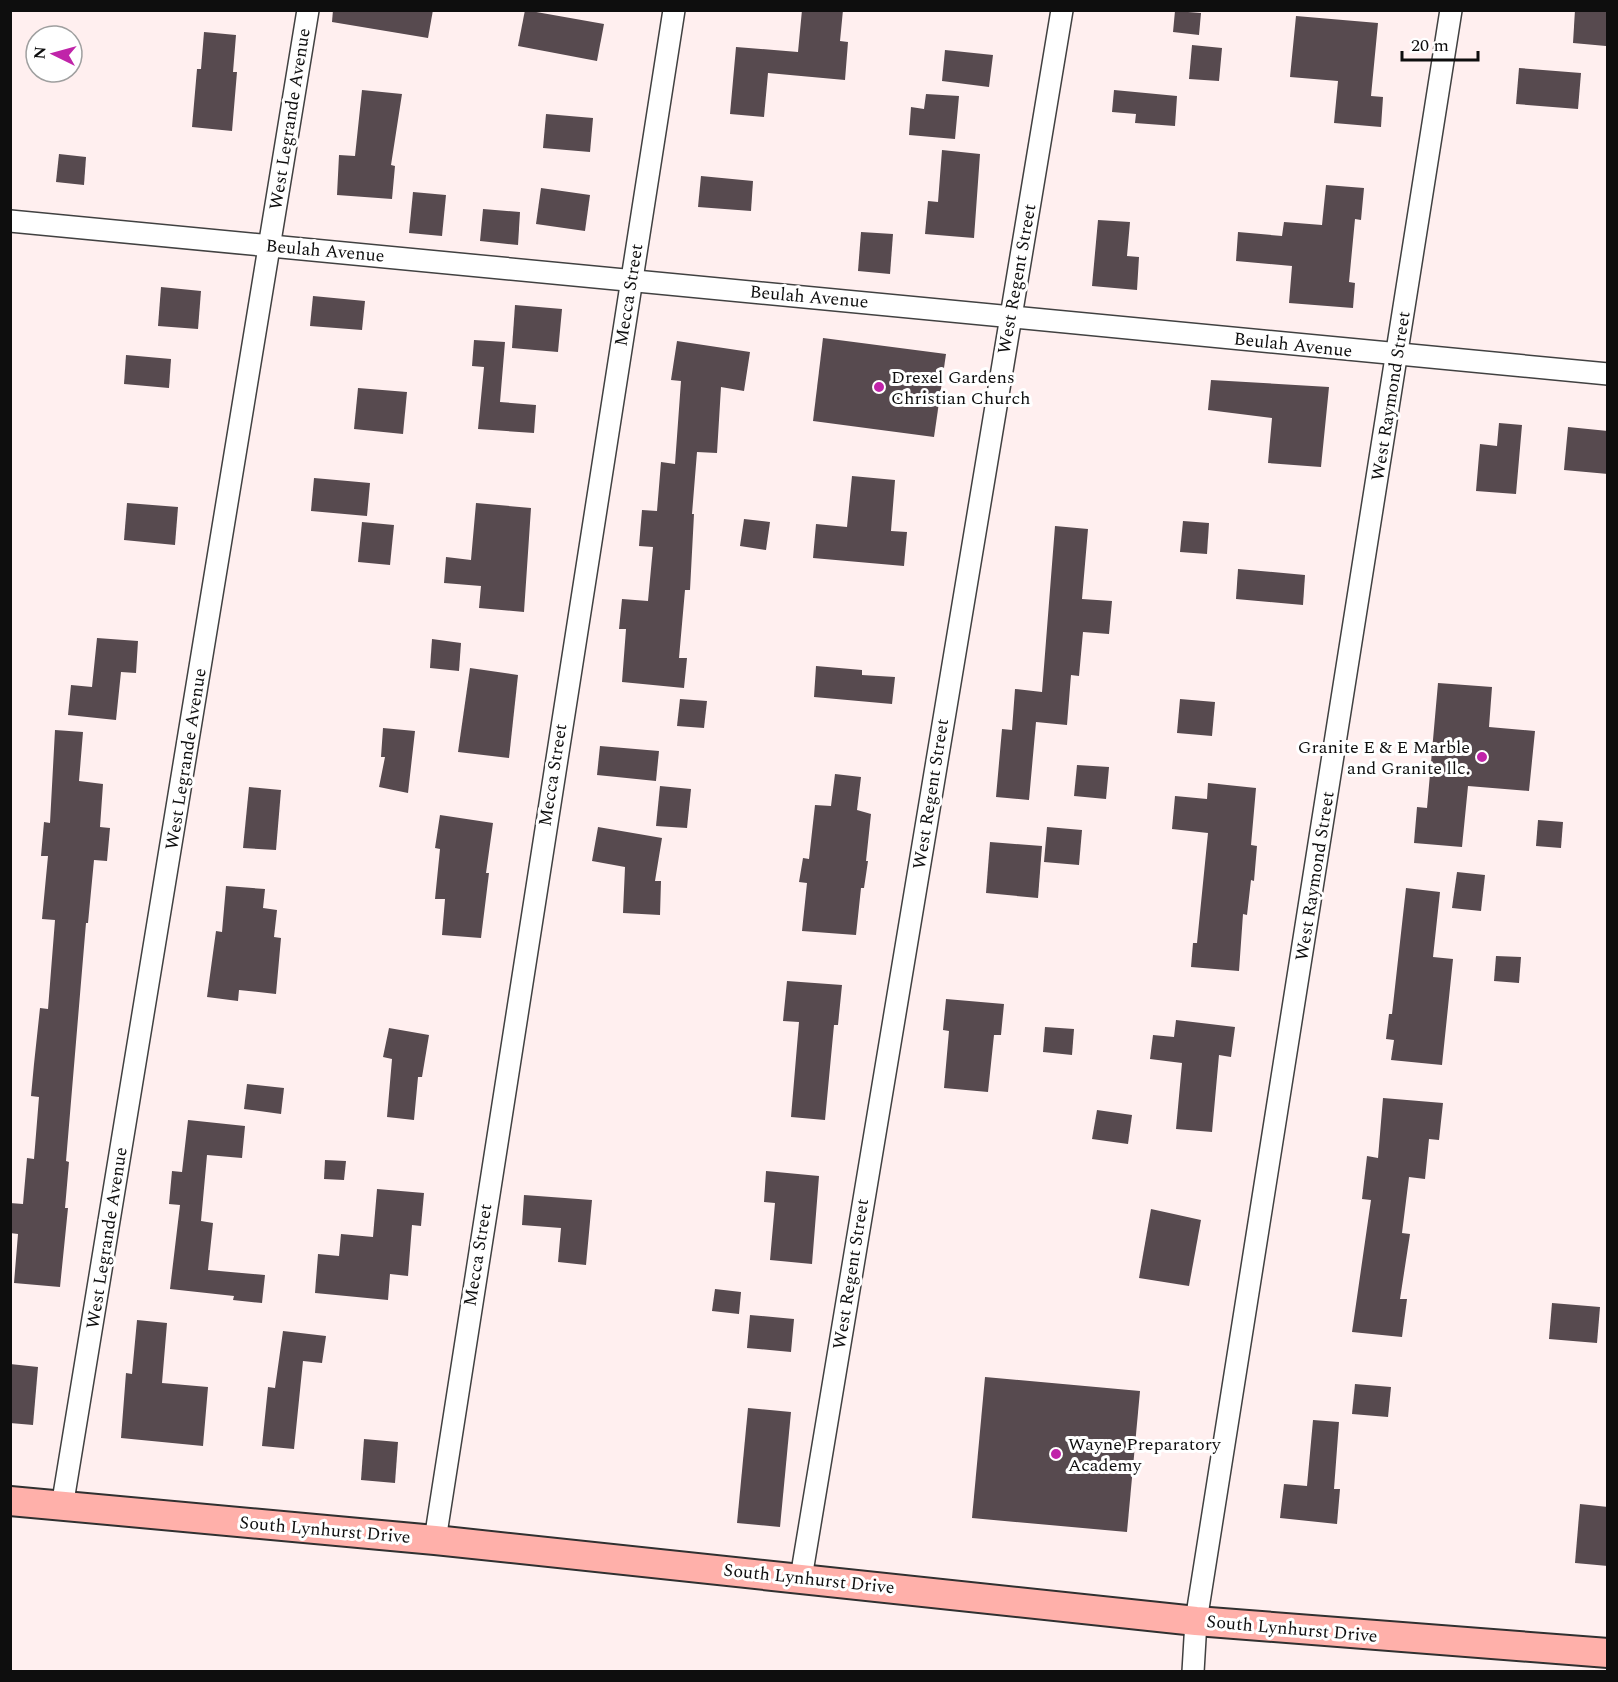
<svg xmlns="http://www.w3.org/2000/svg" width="1618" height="1682" viewBox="0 0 1618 1682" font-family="Spectral,serif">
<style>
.building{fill:#574a4f}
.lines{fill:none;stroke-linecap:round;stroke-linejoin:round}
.street-casing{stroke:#414141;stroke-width:24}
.secondary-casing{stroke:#303030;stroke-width:32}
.street{stroke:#fff;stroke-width:21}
.secondary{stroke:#ffb0aa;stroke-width:28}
.poi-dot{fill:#c024a9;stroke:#fff;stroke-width:2}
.labels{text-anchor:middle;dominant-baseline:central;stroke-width:6;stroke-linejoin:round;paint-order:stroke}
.street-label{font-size:18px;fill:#0e0e0e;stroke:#fff}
.poi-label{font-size:18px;fill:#0e0e0e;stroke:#fff;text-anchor:start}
</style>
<rect width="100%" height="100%" fill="#ffefef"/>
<!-- building -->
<g class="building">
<path d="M333,10H433L428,38L332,22Z"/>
<path d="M525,10L604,24L597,61L518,46Z"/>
<path d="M802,10H843L840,41L848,42L845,80L768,73L764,117L730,114L736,47L798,52Z"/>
<path d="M1575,10H1608L1606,46L1573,43Z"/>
<path d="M1175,11L1201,13L1199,35L1173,32Z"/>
<path d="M1296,16L1378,23L1371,96L1383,97L1381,127L1334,123L1338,81L1290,77Z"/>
<path d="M204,32L236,35L233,72H237L232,131L192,127L197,69H201Z"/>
<path d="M1192,45L1222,48L1219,81L1189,79Z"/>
<path d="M945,50L993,55L989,87L942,81Z"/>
<path d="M1519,68L1581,73L1578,109L1516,104Z"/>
<path d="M362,90L402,94L391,165L395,166L392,199L337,195L339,155L355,156Z"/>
<path d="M1114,90L1177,96L1175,126L1135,123L1136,114L1112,112Z"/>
<path d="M926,94L959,96L955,139L909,135L911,107L924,109Z"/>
<path d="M546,114L593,118L590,152L543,148Z"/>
<path d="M942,150L980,154L974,238L925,234L928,201L938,202Z"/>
<path d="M59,154L86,157L84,185L56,182Z"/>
<path d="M701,176L753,181L751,211L698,207Z"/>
<path d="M1326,185L1364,188L1361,220L1355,219L1349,282L1355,283L1353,308L1289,303L1292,266L1236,261L1238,232L1282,236L1284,222L1322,225Z"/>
<path d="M541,188L590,195L585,231L536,224Z"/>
<path d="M413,192L446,195L442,236L409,233Z"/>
<path d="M483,209L520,212L518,245L480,241Z"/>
<path d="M1098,220L1130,222L1127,256L1139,257L1137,290L1092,286Z"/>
<path d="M861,232L893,234L890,274L858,271Z"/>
<path d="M161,287L201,291L198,329L158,326Z"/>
<path d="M313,296L365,301L362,330L310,326Z"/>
<path d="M515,305L562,309L558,352L512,348Z"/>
<path d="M823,338L946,354L934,437L813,421Z"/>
<path d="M474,340L505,342L500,402L536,405L534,433L478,429L484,367L472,366Z"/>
<path d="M677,341L750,352L744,391L721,387L717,453L697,452L692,514H694L690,590H685L679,658H687L684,688L622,682L626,629H619L622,599L648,601L653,547L639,546L642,510L657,511L661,462L675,464L681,381L671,380Z"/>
<path d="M126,355L171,359L169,388L124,384Z"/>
<path d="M1211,380L1329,387L1321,467L1268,463L1272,418L1208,410Z"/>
<path d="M358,388L407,392L403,434L354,429Z"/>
<path d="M1499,423L1522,425L1516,494L1476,491L1480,444L1497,446Z"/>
<path d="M1568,427L1608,431V474L1564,470Z"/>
<path d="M852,476L895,480L891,531L907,532L904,566L813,558L816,524L847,527Z"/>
<path d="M314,478L370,483L367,516L311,511Z"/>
<path d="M127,503L178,507L175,545L124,540Z"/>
<path d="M476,503L531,508L524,612L479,608L481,586L444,583L446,557L471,560Z"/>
<path d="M744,519L770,522L766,550L740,546Z"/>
<path d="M1183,521L1209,523L1207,554L1180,552Z"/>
<path d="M362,522L394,525L390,565L358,562Z"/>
<path d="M1055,526L1088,529L1082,599L1112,601L1109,634L1083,632L1079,676L1071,675L1067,725L1036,722L1029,800L996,797L1002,729L1012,730L1015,689L1042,692Z"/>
<path d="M1238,569L1305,575L1303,605L1236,599Z"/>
<path d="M97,638L138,641L136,673L121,672L116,720L68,715L71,685L92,687Z"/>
<path d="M432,639L461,643L459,671L430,668Z"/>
<path d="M816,666L862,670V675L895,677L892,704L814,697Z"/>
<path d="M470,668L518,675L509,758L458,752Z"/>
<path d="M1438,683L1492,687L1489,727L1535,731L1529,791L1468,786L1462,847L1414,843L1417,807L1427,808Z"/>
<path d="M680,699L707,701L704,728L677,726Z"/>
<path d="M1180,699L1215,702L1212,736L1177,733Z"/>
<path d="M383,728L415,731L408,793L379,787L385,757H381Z"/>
<path d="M55,730L83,732L79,781L103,784L100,827L110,828L107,861L94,860L88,923H86L66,1161L69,1162L65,1208H68L60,1287L14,1283L18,1234L10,1233V1203L23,1204L27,1158L34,1159L39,1097L31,1096L34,1064L40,1008L48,1009L55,920L42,919L48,856H41L44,822L50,823Z"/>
<path d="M600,746L659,751L656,781L597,775Z"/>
<path d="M1077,765L1109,767L1106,799L1074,796Z"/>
<path d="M835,774L861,777L857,810L871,814L866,861H868L864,888H861L856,935L802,931L807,883L799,882L803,858L809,859L815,805L831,806Z"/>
<path d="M1208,783L1256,788L1251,845L1257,846L1254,881L1251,880L1247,915L1243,914L1239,971L1191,967L1193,943H1197L1208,833L1172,829L1175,796L1207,799Z"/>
<path d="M660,786L691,789L687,828L656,826Z"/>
<path d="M249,787L281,790L276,850L243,848Z"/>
<path d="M440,815L493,823L486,873H489L481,938L442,935L445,899H435L440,849L435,848Z"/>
<path d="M1538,820L1563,822L1561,848L1536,846Z"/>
<path d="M598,827L662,838L655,881H661L660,915L623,913L625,867L592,861Z"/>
<path d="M1047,827L1082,830L1079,865L1044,862Z"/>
<path d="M990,842L1042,846L1038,898L986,893Z"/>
<path d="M1457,872L1485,875L1481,911L1452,908Z"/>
<path d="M226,886L265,889L263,908L277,910L274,937L281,938L276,994L239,990L238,1001L207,997L216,931L222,932Z"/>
<path d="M1406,888L1440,892L1433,957L1453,959L1442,1065L1391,1060L1394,1040L1386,1039L1389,1014H1392Z"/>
<path d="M1496,956L1521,957L1519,983L1494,981Z"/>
<path d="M787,981L842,985L838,1025H834L825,1120L791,1117L799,1022L783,1021Z"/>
<path d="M946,999L1004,1004L1001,1035H994L988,1092L944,1088L949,1031L943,1030Z"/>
<path d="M1176,1020L1235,1027L1231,1057L1219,1055L1212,1132L1176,1129L1182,1063L1150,1059L1153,1035L1174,1037Z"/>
<path d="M1045,1027L1074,1029L1072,1055L1043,1052Z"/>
<path d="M389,1028L429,1035L422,1077H418L414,1120L387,1117L392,1059L383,1057Z"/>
<path d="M247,1084L284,1088L281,1114L244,1109Z"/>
<path d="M1383,1098L1443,1103L1439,1140L1429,1139L1425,1179L1409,1177L1402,1233L1410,1234L1400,1299H1407L1402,1337L1352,1332L1371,1200L1362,1199L1367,1156L1378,1158Z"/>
<path d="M1097,1110L1132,1115L1128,1144L1092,1139Z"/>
<path d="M188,1120L245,1126L242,1158L207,1155L201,1221L213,1223L208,1270L265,1275L262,1303L233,1300L234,1296L170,1289L180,1205L169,1204L172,1171L182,1172Z"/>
<path d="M325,1160L346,1161L344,1180L324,1179Z"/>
<path d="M766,1171L819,1176L812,1264L770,1260L775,1203L764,1202Z"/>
<path d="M377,1189L424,1193L421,1226L412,1225L408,1276L390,1274L388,1300L315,1293L318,1254L339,1256L341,1234L373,1237Z"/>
<path d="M524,1195L592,1200L586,1265L558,1262L561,1228L522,1225Z"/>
<path d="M1151,1209L1201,1220L1189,1286L1139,1278Z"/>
<path d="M715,1289L741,1292L739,1314L712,1311Z"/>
<path d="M1552,1303L1600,1307L1597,1343L1549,1339Z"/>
<path d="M750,1315L794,1319L791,1352L747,1348Z"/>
<path d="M137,1320L167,1323L162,1383L208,1387L203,1446L121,1438L126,1373L132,1374Z"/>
<path d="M283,1331L326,1336L322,1363L303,1361L294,1449L262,1446L268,1387L275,1388Z"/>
<path d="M10,1364L38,1367L33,1425L10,1423Z"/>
<path d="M985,1377L1140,1391L1127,1532L972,1518Z"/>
<path d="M1355,1384L1391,1387L1388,1417L1352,1414Z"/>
<path d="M748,1408L791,1412L780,1527L737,1523Z"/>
<path d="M1313,1420L1339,1422L1334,1489H1340L1337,1524L1280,1518L1284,1484L1307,1486Z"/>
<path d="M364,1439L398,1442L395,1483L361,1480Z"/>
<path d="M1580,1504L1608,1507V1566L1575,1563Z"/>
</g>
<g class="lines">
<!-- street casing -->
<g class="street-casing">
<g id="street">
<path d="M10,221L1608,374"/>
<path d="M62,1507L308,10"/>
<path d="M435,1540L674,10"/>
<path d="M801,1578L1062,10"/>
<path d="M1193,1672L1196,1621L1451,10"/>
</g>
</g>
<!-- secondary casing -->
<g class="secondary-casing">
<path id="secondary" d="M10,1501L435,1540L1196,1621L1608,1653"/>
</g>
<!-- street -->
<use href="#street" class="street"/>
<!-- secondary -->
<use href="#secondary" class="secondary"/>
</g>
<!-- markers -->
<g class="poi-dot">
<circle cx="879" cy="387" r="6"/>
<circle cx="1482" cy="757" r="6"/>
<circle cx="1056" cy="1454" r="6"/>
</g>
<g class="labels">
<!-- street labels -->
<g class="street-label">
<text transform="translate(290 119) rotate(-81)">West Legrande Avenue</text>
<text transform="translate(325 251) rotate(5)">Beulah Avenue</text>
<text transform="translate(1017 279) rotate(-80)">West Regent Street</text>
<text transform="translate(629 295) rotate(-81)">Mecca Street</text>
<text transform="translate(809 297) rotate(5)">Beulah Avenue</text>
<text transform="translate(1293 345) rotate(6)">Beulah Avenue</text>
<text transform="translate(1391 396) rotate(-81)">West Raymond Street</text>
<text transform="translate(186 759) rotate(-81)">West Legrande Avenue</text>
<text transform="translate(553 775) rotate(-81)">Mecca Street</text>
<text transform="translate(931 794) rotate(-81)">West Regent Street</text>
<text transform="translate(1315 876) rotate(-81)">West Raymond Street</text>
<text transform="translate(107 1238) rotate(-81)">West Legrande Avenue</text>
<text transform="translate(478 1255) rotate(-81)">Mecca Street</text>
<text transform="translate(851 1274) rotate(-81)">West Regent Street</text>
<text transform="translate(325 1530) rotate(5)">South Lynhurst Drive</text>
<text transform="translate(809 1579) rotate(6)">South Lynhurst Drive</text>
<text transform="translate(1292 1629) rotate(5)">South Lynhurst Drive</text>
</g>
<!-- poi labels -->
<g class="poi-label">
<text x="891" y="377">Drexel Gardens<tspan x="891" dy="21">Christian Church</tspan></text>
<text x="1470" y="747" text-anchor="end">Granite E &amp; E Marble<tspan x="1470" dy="21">and Granite llc.</tspan></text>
<text x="1068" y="1444">Wayne Preparatory<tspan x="1068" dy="21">Academy</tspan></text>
</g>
</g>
<!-- border -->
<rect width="1618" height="1682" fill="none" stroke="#0e0e0e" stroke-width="24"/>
<!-- north arrow -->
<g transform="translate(54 54) rotate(275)"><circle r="28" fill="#ffffff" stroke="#9f9f9f" stroke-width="1.5"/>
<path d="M0-4.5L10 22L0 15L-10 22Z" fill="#c024a9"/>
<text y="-9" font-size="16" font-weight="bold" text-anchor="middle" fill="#0e0e0e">N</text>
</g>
<!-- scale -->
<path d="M1402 51v9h76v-9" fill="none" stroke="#0e0e0e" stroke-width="3"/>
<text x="1411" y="51" font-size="18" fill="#0e0e0e" stroke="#ffffff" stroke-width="4.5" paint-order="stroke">20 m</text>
</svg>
